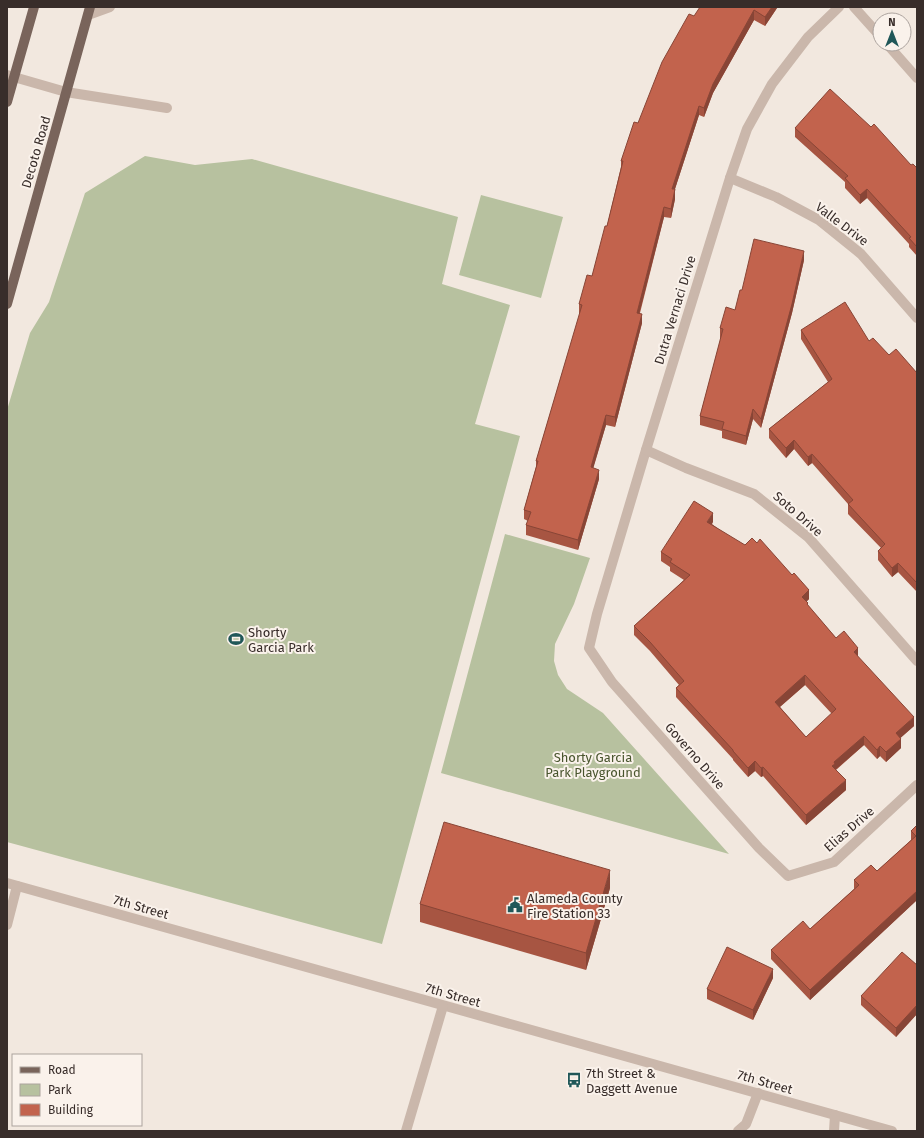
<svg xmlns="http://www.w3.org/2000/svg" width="924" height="1138" viewBox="0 0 924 1138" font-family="'Fira Sans',sans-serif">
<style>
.green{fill:#b7c19f}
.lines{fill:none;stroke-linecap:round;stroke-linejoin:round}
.minor{stroke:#cab7ab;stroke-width:10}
.major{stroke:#79645b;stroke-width:10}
.wall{fill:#a75542;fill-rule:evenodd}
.shaded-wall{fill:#884536}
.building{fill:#c2634d;stroke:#884536;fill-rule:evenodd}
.labels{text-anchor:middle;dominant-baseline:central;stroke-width:4;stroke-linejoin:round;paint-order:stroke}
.street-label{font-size:13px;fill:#382d2a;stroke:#faf2eb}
.poi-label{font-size:13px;fill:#382d2a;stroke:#faf2eb;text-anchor:start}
.park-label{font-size:13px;fill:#49552e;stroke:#faf2eb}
</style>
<rect width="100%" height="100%" fill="#f2e8df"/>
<!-- green -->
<g class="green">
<path d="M145,156L195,165L252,159L458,217L442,284L510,305L475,424L520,436L382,944L7,842V410L30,333L49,302L85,193Z"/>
<path d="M481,195L563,217L541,298L459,275Z"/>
<path d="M505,534L590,558L574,604L555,644L554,661L558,675L567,689L603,713L729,854L441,773Z"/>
</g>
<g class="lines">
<!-- minor -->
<g class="minor">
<path d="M839,7L808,37L772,84L747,129L730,178L646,450L597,614L589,648L612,682L759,848L788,876L834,862L917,785"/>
<path d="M854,7L880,36"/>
<path d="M88,15L110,7"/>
<path d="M887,44L917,78"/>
<path d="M7,75L66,92L167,108"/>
<path d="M730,178L776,197L819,220L861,254L917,318"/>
<path d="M646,450L686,468L754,494L808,537L917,661"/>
<path d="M7,883L892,1131"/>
<path d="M7,925L17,886"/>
<path d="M406,1131L443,1006"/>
<path d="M738,1131L746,1124L758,1093"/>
<path d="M834,1131L835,1115"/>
</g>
<!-- major -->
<g class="major">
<path d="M7,102L34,7"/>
<path d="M7,304L90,7"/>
</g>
</g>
<!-- wall -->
<g class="wall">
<path d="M777,7V8L765,26L754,20L713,93L704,117L699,115L675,189V199L671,218L664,217L640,313L642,323L615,427L606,425L593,468L599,479L578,550L526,535V525L528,521L524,519V510L536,467V461L580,314H579V304L592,276L607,226L621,167V161L638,123L694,16Z"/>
<path d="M795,128L911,165L917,168V256L909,247V244L867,198L860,204L845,188V182L795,137Z"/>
<path d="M804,260L792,313L761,428L753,419L746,445L722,438V431L700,425V416L721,338H720V328L735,310L742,290Z"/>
<path d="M801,330L869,341L889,355L917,373V592L898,572L892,577L878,560V551L881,548L848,514V504L812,463L808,466L794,449L786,458L769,438V429L828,382L801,339Z"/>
<path d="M713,522L712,524L809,599L806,602L808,606L836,638L858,657L914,726L900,738L901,748L886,762L880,756L877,759L864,745L836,770L846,790L806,825L763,776L761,777L755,771L748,777L733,760V759L676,697V688L679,685L650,651L634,635V626L684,580L670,571V567L661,561V552ZM805,685L832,714L806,737L780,707Z"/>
<path d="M917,825V900L810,1000L771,959V950L810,929L854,889V880L877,871L911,840V831Z"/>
<path d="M610,888L586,970L420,922V904Z"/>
<path d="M917,965V1014L896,1037L861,1005V996Z"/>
<path d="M773,978L753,1020L707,999V989Z"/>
</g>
<!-- shaded-wall -->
<g class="shaded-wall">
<path d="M772,7H777V8L765,26V17Z"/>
<path d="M754,10V20L713,93L704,117V108L713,84Z"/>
<path d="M699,106V115L672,198V189Z"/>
<path d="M675,189V199L671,218V209Z"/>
<path d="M867,189V198L860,204V195Z"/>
<path d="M664,207V217L637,322V313Z"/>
<path d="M804,251V260L792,313L761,428V419Z"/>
<path d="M642,314V323L615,427V417Z"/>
<path d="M753,409V419L746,445V436Z"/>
<path d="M606,415V425L591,476V467Z"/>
<path d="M794,440V449L786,458V448Z"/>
<path d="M812,454V463L808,466V457Z"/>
<path d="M599,470V479L578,550V540Z"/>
<path d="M713,513V522L707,531V522Z"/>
<path d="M898,563V572L892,577V568Z"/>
<path d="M809,590V599L802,606V597Z"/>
<path d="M858,648V657L854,652Z"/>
<path d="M805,675V685L775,711V702Z"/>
<path d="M914,717V726L896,742V733Z"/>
<path d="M864,736V745L835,770L832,766L834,762Z"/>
<path d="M901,739V748L886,762V752Z"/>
<path d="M880,746V756L877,759V750Z"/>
<path d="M755,761V771L748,777V768Z"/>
<path d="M763,767V776L761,777V768Z"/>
<path d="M846,780V790L806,825V815Z"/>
<path d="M610,870V888L586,970V953Z"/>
<path d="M917,891V900L810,1000V990Z"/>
<path d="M773,969V978L753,1020V1010Z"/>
<path d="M917,1005V1014L896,1037V1028Z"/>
</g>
<!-- building -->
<g class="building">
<path d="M700,7H772L765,17L754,10L713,84L704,108L699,106L672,189H675L671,209L664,207L637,313L642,314L615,417L606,415L591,467L599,470L578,540L526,525L531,512L524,510L538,461H536L582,305L579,304L587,275L592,276L605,226H607L623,161H621L634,122L638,123L662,62L689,14L694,16Z"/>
<path d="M830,89L871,127L874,124L911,165L913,164L917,168V247L909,238L911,237L867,189L860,195L845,178L848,176L795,128Z"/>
<path d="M754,239L804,251L792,304L761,419L753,409L746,436L722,429L724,422L700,416L723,329L720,328L726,307L735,310L740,290H742Z"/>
<path d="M845,302L869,341L873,338L889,355L896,349L917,373V583L898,563L892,568L878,551L885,544L848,504L853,500L812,454L808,457L794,440L786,448L769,429L832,379L801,330Z"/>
<path d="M694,501L713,513L707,522L745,545L752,538L757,543L760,539L792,575L794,573L809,590L802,597L808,603L807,604L836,638L844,631L858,648L854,652L914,717L896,733L901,739L886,752L880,746L877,750L864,736L834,762L835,764L832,766L846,780L806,815L763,767L761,768L755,761L748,768L733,751V750L676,688L684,681L650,642L634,626L690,575L670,562L672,559L661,552ZM805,675L836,709L806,737L775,702Z"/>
<path d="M444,822L610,870L586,953L420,904Z"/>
<path d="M917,825V891L810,990L771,950L803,921L810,929L859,885L854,880L871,865L877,871L916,836L911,831Z"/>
<path d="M727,947L773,969L753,1010L707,989Z"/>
<path d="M902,952L917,965V1005L896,1028L861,996Z"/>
</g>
<!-- icons -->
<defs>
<g id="stadium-bare" transform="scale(1.2)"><path d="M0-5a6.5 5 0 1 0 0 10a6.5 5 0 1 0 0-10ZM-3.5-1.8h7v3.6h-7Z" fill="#205758" stroke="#faf2eb" stroke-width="2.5" paint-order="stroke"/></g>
<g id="civic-bare" transform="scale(1.2)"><path d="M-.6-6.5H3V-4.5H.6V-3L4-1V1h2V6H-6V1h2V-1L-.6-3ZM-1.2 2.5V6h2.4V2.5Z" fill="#205758" stroke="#faf2eb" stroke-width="2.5" paint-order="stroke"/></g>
<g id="bus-bare" transform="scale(1.2)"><path d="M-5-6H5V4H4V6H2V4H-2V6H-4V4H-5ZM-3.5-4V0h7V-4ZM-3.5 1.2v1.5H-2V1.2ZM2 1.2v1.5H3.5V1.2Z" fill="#205758" stroke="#faf2eb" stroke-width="2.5" paint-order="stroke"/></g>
</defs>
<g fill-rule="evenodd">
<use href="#stadium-bare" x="236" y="639"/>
<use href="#civic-bare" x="515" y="905"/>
<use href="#bus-bare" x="574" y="1080"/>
</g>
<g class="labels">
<!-- street labels -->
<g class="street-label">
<text transform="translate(36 152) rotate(-74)">Decoto Road</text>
<text transform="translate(842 224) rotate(37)">Valle Drive</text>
<text transform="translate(675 310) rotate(-73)">Dutra Vernaci Drive</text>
<text transform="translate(798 514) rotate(41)">Soto Drive</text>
<text transform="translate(695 756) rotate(49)">Governo Drive</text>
<text transform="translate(849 829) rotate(-41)">Elias Drive</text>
<text transform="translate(141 907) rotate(16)">7th Street</text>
<text transform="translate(453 995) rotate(16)">7th Street</text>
<text transform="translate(765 1082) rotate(16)">7th Street</text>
</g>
<!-- poi labels -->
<g class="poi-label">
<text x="248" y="632">Shorty<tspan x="248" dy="15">Garcia Park</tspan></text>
<text x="527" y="898">Alameda County<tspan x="527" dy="15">Fire Station 33</tspan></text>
<text x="586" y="1073">7th Street &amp;<tspan x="586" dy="15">Daggett Avenue</tspan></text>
</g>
<!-- park labels -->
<g class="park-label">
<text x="593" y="757">Shorty Garcia<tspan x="593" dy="15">Park Playground</tspan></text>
</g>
</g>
<!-- border -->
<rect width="924" height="1138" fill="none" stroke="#382d2a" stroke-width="16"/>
<!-- legend -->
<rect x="12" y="1054" width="130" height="72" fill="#faf2eb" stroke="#aca39e"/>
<rect x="20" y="1067" width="20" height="6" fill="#79645b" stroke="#aca39e"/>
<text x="48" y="1074" font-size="12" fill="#382d2a">Road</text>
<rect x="20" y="1084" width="20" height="12" fill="#b7c19f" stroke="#aca39e"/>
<text x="48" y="1094" font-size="12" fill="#382d2a">Park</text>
<rect x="20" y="1104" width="20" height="12" fill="#c2634d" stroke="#aca39e"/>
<text x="48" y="1114" font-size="12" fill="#382d2a">Building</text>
<!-- north arrow -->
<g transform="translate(892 32)"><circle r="19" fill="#faf2eb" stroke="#aca39e"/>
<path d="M0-3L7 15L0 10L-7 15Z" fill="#205758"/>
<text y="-6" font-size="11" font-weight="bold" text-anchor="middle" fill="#382d2a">N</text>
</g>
</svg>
